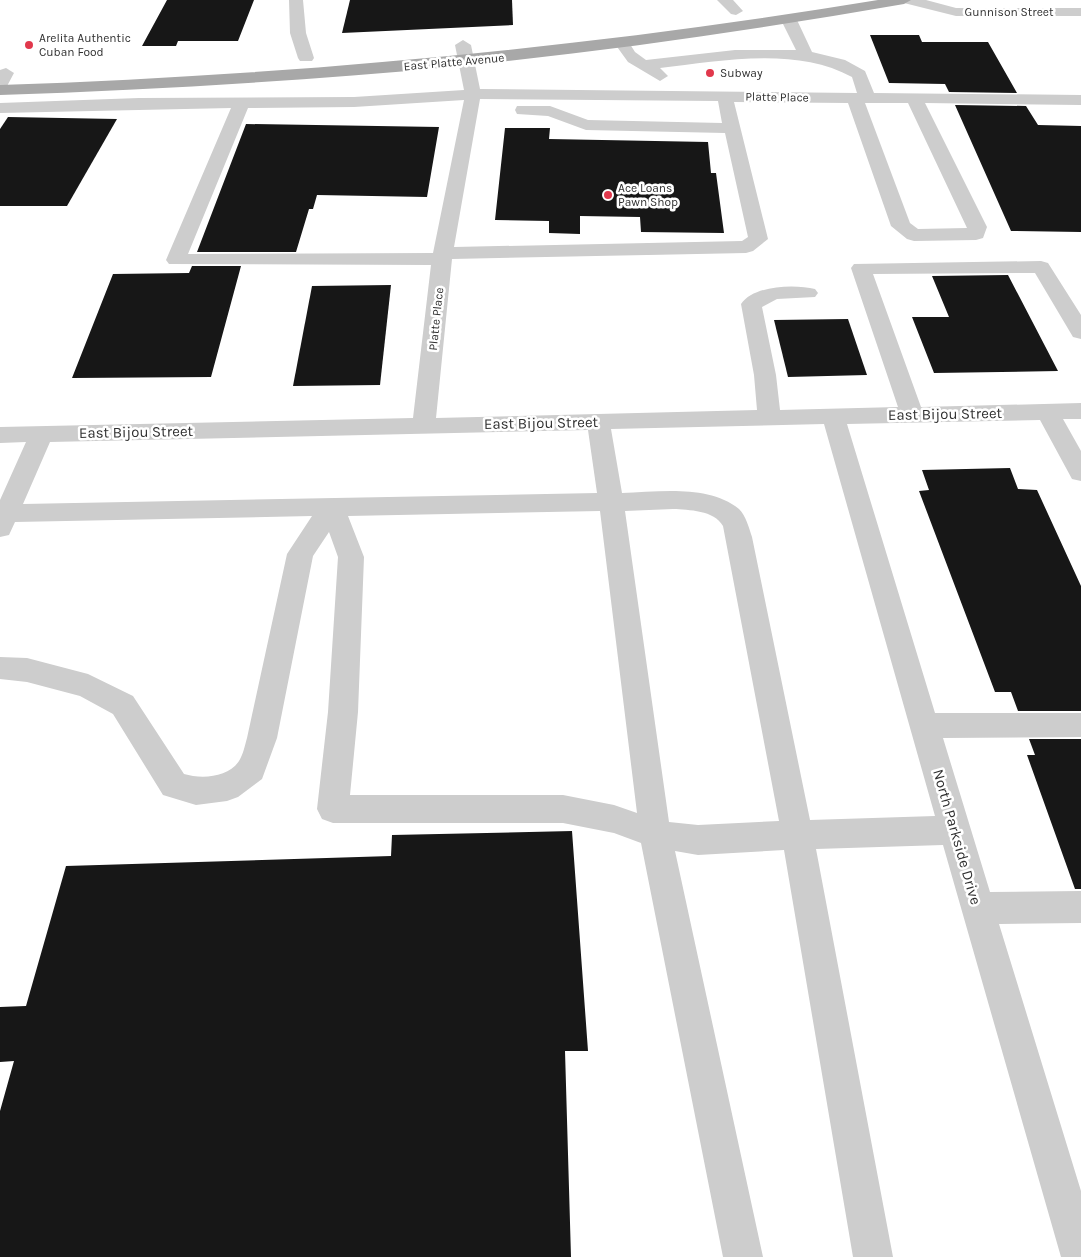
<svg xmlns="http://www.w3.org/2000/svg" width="1081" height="1257" viewBox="0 0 1081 1257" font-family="Karla,sans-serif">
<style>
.building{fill:#171717}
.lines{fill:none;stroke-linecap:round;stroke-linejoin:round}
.minor{fill:#cdcdcd;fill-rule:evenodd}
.major{fill:#a8a8a8;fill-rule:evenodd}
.poi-dot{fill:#e1384c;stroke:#fff;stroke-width:2}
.labels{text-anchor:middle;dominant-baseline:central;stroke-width:5;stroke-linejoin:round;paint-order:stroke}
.far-street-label{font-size:12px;fill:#303030;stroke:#fff}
.far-poi-label{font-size:12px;fill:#303030;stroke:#fff;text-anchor:start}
.street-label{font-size:15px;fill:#303030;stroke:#fff}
</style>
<rect width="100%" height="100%" fill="#fff"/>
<!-- building -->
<g class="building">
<path d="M167,0H254L238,41H178L176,46H142Z"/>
<path d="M350,0H512L513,25L342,33Z"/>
<path d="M870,35H919L922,42H988L1017,93L949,92L945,84L889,83Z"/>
<path d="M955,105L1026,106L1038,125L1081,126V232L1011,231Z"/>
<path d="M8,117L117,119L67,206H0V129Z"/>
<path d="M246,124L439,127L427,197L317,195L313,209H309L296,252H197Z"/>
<path d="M505,128H550L549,139L708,142L711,173H716L724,233L641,232L640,217L580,216V234L549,233V221L495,220Z"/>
<path d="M192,266H241L211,377L72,378L113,274L189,273Z"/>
<path d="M1008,275L1058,371L934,373L912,317H949L932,276Z"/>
<path d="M391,285L380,385L293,386L312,286Z"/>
<path d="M848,319L867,375L788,377L774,320Z"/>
<path d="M1010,468L1018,489L1037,490L1081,586V711H1018L1011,692H995L919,491L929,490L922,470Z"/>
<path d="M1029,739H1081V889H1075L1027,755H1035Z"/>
<path d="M572,831L588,1051H565L571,1257H0V1111L14,1061L0,1062V1007L26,1006L66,866L391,856L392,835Z"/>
</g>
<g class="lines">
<!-- minor -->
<g class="minor">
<path d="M289,0H303L306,33L314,58L312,61H300L298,58L290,33Z"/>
<path d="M717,0H733L743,11L736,15L731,14Z"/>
<path d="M902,0H926L956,8H1081V16H956L904,3Z"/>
<path d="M789,15L797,20L812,52L845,60L865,71L874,93L1081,95V105L925,103L987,227L983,238L976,240L914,241L907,239L891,226L848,103L734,102L768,239L753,251L746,253L452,259L436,418L757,410L754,375L741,304C754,285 795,284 815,289L818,293L815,297L777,299L762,307L776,375L780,410L898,407L851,268L854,264L1041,261L1048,263L1081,315V339L1073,337L1035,273L873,274L921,407L1081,403V419H1063L1081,451V481L1072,479L1040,420L847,424L935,713H1081V737L943,738L990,892L1081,891V923L999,924L1081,1191V1257H1061L943,845L816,849L893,1257H853L784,850L698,855L675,851L763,1257H723L641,843L614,833L563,823H333L322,819L317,809L328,712L338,557L329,532L313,556L277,738L262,779L238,797L227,801L196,805L163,795L113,714L80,696L27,682L0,679V657L27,658L88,674L133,696L184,774C201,779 228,778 239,761C243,755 245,745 247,738L287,554L312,516L15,522L9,535L0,537V500L26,442L0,443V427L413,418L431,265L169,264L166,260L231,108L0,113V103L139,98L354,97L464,90L455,45L463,40L471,45L480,89L857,93L852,77C796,46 720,61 660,68L668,76L660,81L628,62L615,44L618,41H628L635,52L646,60L735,50H796L781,20ZM480,99L718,101L722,123L588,120L550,106H517L515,110L517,114L548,116L586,130L725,133L748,237L742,241L454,247ZM464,100L433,253L188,254L248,108L354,107ZM865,103H908L967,228L918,229L910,223ZM824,424L935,816L810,820L752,537C749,528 746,516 739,509C708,484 658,492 622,493L611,429ZM588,430L597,493L23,504L50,442ZM673,509C689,510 714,510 723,526L779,821L698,825L669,822L625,511ZM600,511L637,813L614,805L563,795H350L358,712L364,557L348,516Z"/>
<path d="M6,68L14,73L6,88L0,90V70Z"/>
</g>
<!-- major -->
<path class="major" d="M878,0H911L904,4C754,30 603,52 451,67C301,81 151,90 0,95V85C295,75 587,48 878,0Z"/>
</g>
<!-- markers -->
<g class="poi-dot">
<circle cx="29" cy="45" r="5"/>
<circle cx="710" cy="73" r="5"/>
<circle cx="608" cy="195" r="5"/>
</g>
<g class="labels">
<!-- far-street labels -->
<g class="far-street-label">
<text x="1009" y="12">Gunnison Street</text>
<text transform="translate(454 62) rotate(-5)">East Platte Avenue</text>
<text transform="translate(777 97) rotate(1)">Platte Place</text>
<text transform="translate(436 319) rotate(-84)">Platte Place</text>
</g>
<!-- far-poi labels -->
<g class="far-poi-label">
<text x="39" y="38">Arelita Authentic<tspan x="39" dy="14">Cuban Food</tspan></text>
<text x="720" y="73">Subway</text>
<text x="618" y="188">Ace Loans<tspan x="618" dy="14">Pawn Shop</tspan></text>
</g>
<!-- street labels -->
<g class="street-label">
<text transform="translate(945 414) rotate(-1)">East Bijou Street</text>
<text transform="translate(541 423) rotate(-1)">East Bijou Street</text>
<text transform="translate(136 432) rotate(-1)">East Bijou Street</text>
<text transform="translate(957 837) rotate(74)">North Parkside Drive</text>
</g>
</g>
</svg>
